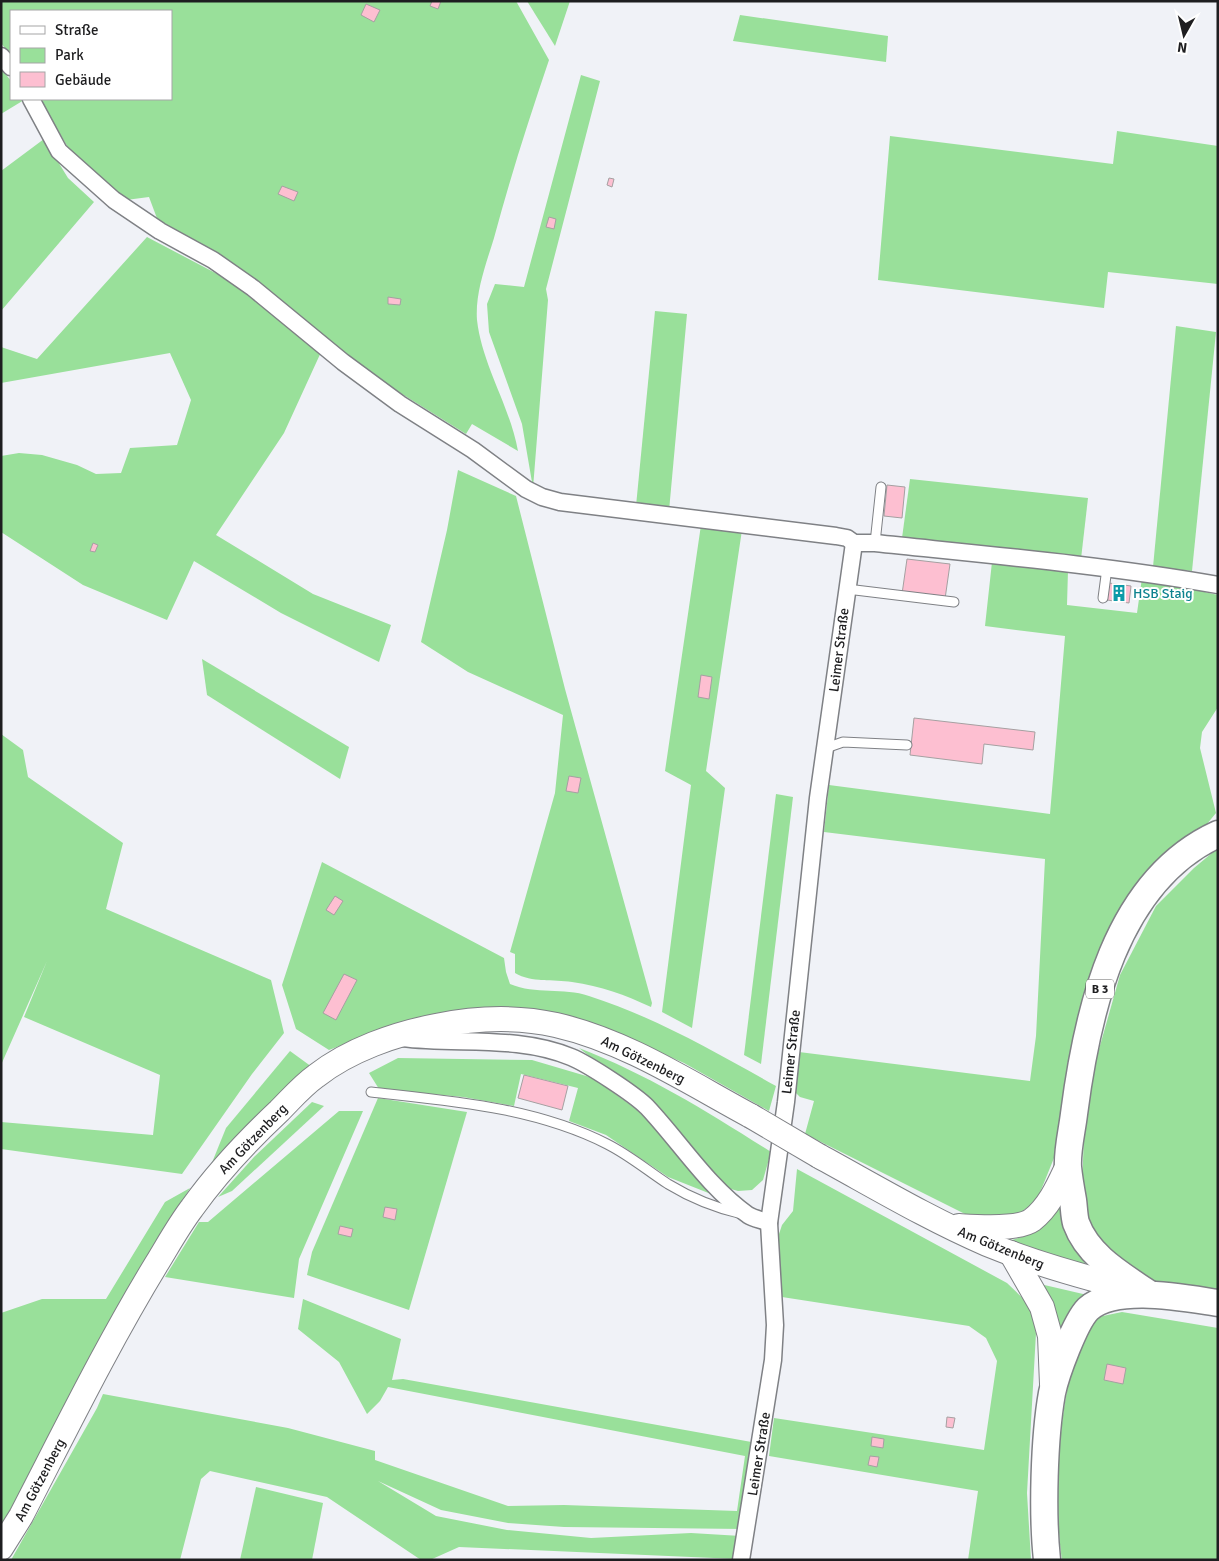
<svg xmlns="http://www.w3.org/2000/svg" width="1219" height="1561" viewBox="0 0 1219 1561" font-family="Signika,sans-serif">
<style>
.green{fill:#99e09a}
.building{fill:#fdbfd1;stroke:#a5a0a1}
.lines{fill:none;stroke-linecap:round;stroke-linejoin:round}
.lane-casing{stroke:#7f8185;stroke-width:11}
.street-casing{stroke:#7f8185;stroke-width:19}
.secondary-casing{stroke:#7f8185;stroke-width:26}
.primary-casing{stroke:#7f8185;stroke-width:29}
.lane{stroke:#fff;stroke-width:9}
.street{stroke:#fff;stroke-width:16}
.secondary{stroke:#fff;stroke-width:24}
.primary{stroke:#fff;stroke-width:26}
.secondary-bridge-casing{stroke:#7f8185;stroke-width:26;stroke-linecap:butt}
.secondary-bridge{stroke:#fff;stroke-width:24}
.labels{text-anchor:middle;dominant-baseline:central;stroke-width:4;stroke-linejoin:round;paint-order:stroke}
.shield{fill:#fff;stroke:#626263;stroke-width:1}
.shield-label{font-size:12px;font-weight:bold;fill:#1e1e20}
.culture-label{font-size:14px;fill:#0d838f;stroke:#fff;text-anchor:start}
.street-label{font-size:14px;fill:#1e1e20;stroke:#fff}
</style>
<rect width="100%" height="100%" fill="#f0f2f7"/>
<!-- green -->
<g class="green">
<path d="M1,1H516L549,60C529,119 510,178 494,238C486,264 475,293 477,320C482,365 510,406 518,451L472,424L466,434L378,379L329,341L158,221L149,197L126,200L70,151L40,99H171V11H11V56L1,43Z"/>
<path d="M527,1H570L555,46Z"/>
<path d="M740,15L888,36L886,62L733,41Z"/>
<path d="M1,68L11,81V99L24,100L1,114Z"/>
<path d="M581,75L600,81L546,289L548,300L533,488L522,424L489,332L487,304L495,284L524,287Z"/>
<path d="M1117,131L1218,146V284L1108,272L1104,308L878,280L890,136L1113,164Z"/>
<path d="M44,139L68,178L94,202L1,311V171Z"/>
<path d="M147,237L223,277L322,350L284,433L216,535L313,594L391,625L379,662L281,613L194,561L167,620L83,585L1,532V456L19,453L42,455L77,465L96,474L121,473L130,448L177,445L191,400L170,353L1,383V347L37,359Z"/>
<path d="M655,311L687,314L669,511L636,506Z"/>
<path d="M1176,326L1216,332L1192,571L1153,567Z"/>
<path d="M458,470L516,496L565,689L652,1003L651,1007C625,995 601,986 572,982C553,979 532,983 515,973V954L510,952L555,793L563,715L468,672L421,642L447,530Z"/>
<path d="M910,479L1088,498L1081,559L902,538Z"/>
<path d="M701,525L742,530L706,771L725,788L692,1028L662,1012L691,785L665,771Z"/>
<path d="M992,562L1068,570L1067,605L1137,613L1142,578L1218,595V707L1202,732L1200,748L1216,813L1207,824L1165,857L1085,999L1068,1061L1054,1158L1037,1200L1020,1213L995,1217L967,1215L805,1134L814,1101L800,1097L794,1091L799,1052L1030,1081L1036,1036L1045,859L824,832L829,785L1050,814L1065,636L985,626Z"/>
<path d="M202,659L349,747L340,779L207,695Z"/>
<path d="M1,734L23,750L28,777L123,843L106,909L271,980L284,1033L252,1074L182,1174L1,1149V1122L153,1135L160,1075L24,1017L47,961L1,1065Z"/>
<path d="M776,794L793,797L761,1064L744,1055Z"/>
<path d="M1218,848V1293L1155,1281L1103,1252L1084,1217L1082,1191L1084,1132L1092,1074L1120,975L1156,906L1194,868Z"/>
<path d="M322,862L504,958L506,972L510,984C536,995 563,987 589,996C655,1017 715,1052 776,1086L769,1111L684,1063L595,1024L558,1014L477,1008L410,1019L329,1050L296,1029L282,985Z"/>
<path d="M579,1048C649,1075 708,1112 771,1152L763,1180L752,1190L738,1191L720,1186L648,1102Z"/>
<path d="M290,1051L312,1067L209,1170L226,1128Z"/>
<path d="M398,1058L532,1060L593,1078L636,1109L662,1134L711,1194L668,1177L606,1135L569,1121L578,1088L521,1074L514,1106L463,1097L379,1089L369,1073Z"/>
<path d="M378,1098L467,1112L409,1310L307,1275L312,1252Z"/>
<path d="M312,1102L324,1106L232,1191L218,1197L254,1157Z"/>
<path d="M339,1111H363L299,1259L294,1298L165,1277L199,1222H208Z"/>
<path d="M797,1169L1007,1283L1031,1306L1036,1333L1027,1493L1031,1560H968L978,1491L769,1456L774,1418L984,1450L997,1361L986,1338L969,1326L782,1297L778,1237L782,1225L793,1211Z"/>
<path d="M190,1188L114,1316L1,1534V1313L42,1299H106L165,1202Z"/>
<path d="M1063,1199L1079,1254L1090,1271L1002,1243C1034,1234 1046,1228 1063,1199Z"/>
<path d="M1040,1284L1096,1297L1059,1350Z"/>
<path d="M303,1299L401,1339L392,1380L403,1379L757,1443L744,1529L564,1527L508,1523L441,1510L378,1481L436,1516L507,1530L591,1538L691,1533L741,1536L737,1559L459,1547L430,1560H421L327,1497L210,1471L201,1479L180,1560H11L97,1408L103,1394L288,1428L375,1451V1460L508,1506L564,1505L737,1511L745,1456L388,1387L380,1401L367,1414L339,1362L298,1329Z"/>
<path d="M1122,1312L1218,1328V1560H1062C1053,1504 1058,1386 1084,1336C1087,1329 1093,1323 1098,1317Z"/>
<path d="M256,1487L323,1503L312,1560H240Z"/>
</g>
<!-- building -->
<g class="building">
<path d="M432,1H441L438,9L430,6Z"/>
<path d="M366,4L380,10L374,22L361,15Z"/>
<path d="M609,178L614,179L612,187L607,185Z"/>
<path d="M282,186L298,192L294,201L278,194Z"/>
<path d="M549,217L556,219L554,229L546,227Z"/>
<path d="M388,297L401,299L400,305L388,304Z"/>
<path d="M887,485L905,487L902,518L884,516Z"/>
<path d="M93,543L98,545L95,552L90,551Z"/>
<path d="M907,559L950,564L945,599L902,594Z"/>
<path d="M1109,583L1131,586L1129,603L1107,600Z"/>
<path d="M701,675L712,677L709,699L698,697Z"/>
<path d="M914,718L1035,732L1033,750L984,744L982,764L910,755Z"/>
<path d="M569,776L581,778L578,793L566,791Z"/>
<path d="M335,896L343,901L334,915L326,910Z"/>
<path d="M344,974L357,980L336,1020L323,1013Z"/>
<path d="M524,1075L568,1086L562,1110L518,1098Z"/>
<path d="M385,1207L397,1209L395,1220L383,1217Z"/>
<path d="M340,1226L353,1229L351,1237L338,1234Z"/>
<path d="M1107,1364L1126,1368L1123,1384L1104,1380Z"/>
<path d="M947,1417L955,1418L953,1428L946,1427Z"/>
<path d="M872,1437L884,1439L883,1448L871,1446Z"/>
<path d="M870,1456L879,1457L877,1467L868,1465Z"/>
</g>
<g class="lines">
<!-- lane casing -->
<g class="lane-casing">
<g id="lane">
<path d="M875,543L881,487"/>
<path d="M847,589L954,602"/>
<path d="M1103,598L1107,568"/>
<path d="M826,748L843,742L907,745"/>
<path d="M371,1092C451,1101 534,1107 607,1144C629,1155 648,1171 668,1184C691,1198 716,1208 742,1214"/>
</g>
</g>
<!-- street casing -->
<g class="street-casing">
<g id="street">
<path d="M1,56L11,67"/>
<path d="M31,99L59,151L114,200L160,231L213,260L253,288L343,362L400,404L473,450L526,489L542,497L560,502L836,536L847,538L854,543H875C989,555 1104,565 1218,585"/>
<path d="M402,1038C458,1045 518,1035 571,1057C588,1064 634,1094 647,1107C680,1142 708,1187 748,1215C754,1219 763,1220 769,1223"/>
<path d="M741,1560L773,1360L775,1325L769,1223L786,1102L818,798L854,543"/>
</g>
</g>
<!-- secondary casing -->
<g class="secondary-casing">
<g id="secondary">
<path d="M819,1156C874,1186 929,1219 987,1244C1038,1265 1090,1279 1143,1292"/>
<path d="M959,1226C976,1227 1018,1230 1032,1220C1050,1206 1059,1184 1068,1165"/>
<path d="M1011,1253L1042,1307L1050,1336L1052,1384"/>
<path d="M1,1548L21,1516C65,1431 107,1345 157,1263C168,1245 179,1225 192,1208C217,1173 247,1141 279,1111C291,1099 302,1086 316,1076C349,1050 395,1034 436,1026C475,1018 516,1016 556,1025C626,1041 688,1082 751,1116"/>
</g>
</g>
<!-- primary casing -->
<g class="primary-casing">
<g id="primary">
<path d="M1148,1293C1120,1274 1088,1256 1076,1223C1074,1216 1074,1207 1073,1200C1071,1189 1069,1178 1068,1167C1067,1150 1072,1131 1074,1114C1087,1013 1115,881 1218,834"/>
<path d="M1047,1560C1042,1514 1044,1438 1052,1393C1056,1374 1075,1322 1088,1309C1116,1284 1184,1298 1218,1303"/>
</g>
</g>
<!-- lane -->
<use href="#lane" class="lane"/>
<!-- street -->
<use href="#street" class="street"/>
<!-- secondary -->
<use href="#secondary" class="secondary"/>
<!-- primary -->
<use href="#primary" class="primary"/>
<!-- secondary-bridge casing -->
<g class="secondary-bridge-casing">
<path id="secondary-bridge" d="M751,1116L819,1156"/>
</g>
<!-- secondary-bridge -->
<use href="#secondary-bridge" class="secondary-bridge"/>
</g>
<!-- icons -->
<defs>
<g id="building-bare" transform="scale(1.35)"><path d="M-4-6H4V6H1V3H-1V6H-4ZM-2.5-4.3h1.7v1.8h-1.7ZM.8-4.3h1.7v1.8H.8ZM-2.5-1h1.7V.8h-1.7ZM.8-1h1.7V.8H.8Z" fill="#0f9aa8" stroke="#fff" stroke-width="2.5" paint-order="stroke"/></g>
</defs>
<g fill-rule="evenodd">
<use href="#building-bare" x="1119" y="593"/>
</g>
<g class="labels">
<!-- shield labels -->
<rect class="shield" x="1086" y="979.5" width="28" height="19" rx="4"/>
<g class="shield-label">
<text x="1100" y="989">B 3</text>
</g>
<!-- culture labels -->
<g class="culture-label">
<text x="1133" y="593">HSB Staig</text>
</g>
<!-- street labels -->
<g class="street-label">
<text transform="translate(839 650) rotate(-83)">Leimer Straße</text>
<text transform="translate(791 1052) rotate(-84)">Leimer Straße</text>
<text transform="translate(643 1060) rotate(26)">Am Götzenberg</text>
<text transform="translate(253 1139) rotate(-46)">Am Götzenberg</text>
<text transform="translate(1001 1248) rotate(22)">Am Götzenberg</text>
<text transform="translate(759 1454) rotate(-81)">Leimer Straße</text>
<text transform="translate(40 1480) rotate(-62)">Am Götzenberg</text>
</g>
</g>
<!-- border -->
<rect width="1219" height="1561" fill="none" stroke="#1e1e20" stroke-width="5"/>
<!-- legend -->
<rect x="10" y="10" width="162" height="90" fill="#ffffff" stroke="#a5a5a6"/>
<rect x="20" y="26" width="25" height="8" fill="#ffffff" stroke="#a5a5a6"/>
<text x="55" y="35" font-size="15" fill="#1e1e20">Straße</text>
<rect x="20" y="48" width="25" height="15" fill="#99e09a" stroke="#a5a5a6"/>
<text x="55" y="60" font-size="15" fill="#1e1e20">Park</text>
<rect x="20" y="72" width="25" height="15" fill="#fdbfd1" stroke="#a5a5a6"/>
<text x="55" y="85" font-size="15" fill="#1e1e20">Gebäude</text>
<!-- north arrow -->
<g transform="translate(1184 35) rotate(188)" stroke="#ffffff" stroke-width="4" paint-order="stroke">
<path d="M0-4L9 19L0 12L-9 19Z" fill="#1e1e20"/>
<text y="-8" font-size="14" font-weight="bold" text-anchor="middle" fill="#1e1e20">N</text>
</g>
</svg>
